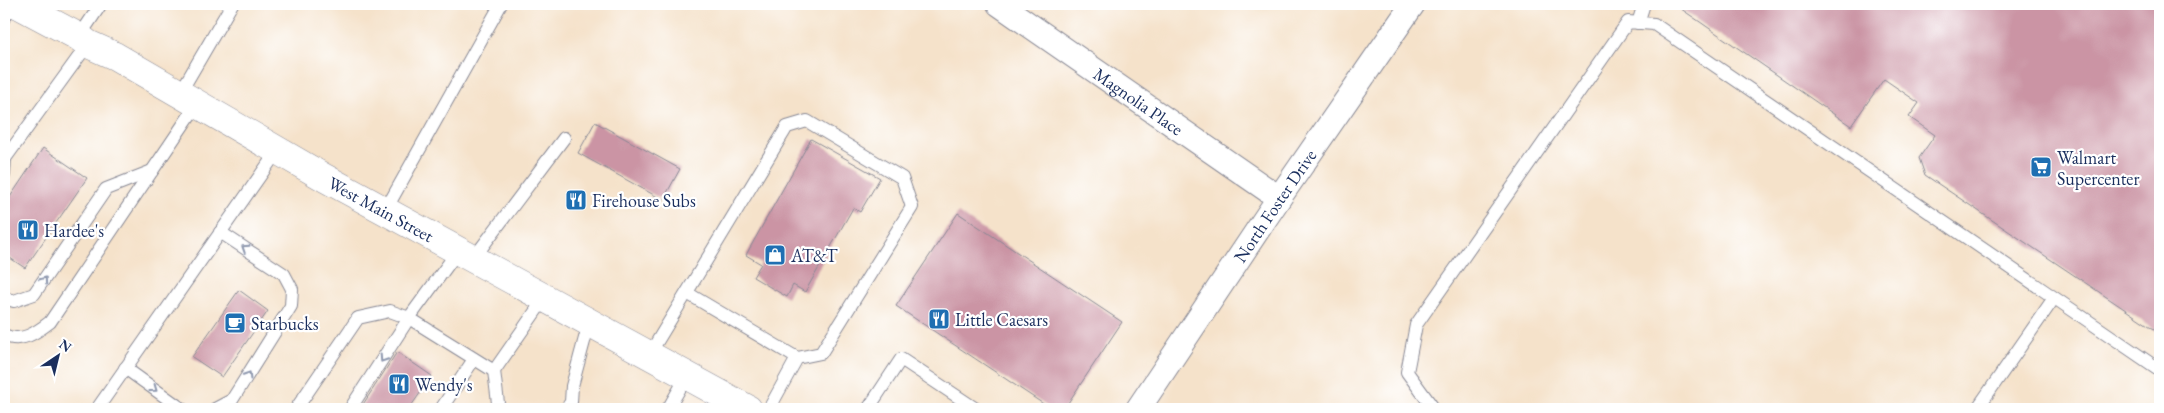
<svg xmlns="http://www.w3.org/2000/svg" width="2164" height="413" viewBox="0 0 2164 413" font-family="'EB Garamond',serif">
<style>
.building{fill:#cb94a4}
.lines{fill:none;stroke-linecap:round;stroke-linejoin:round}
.lane-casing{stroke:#888894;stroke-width:14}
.street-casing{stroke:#888894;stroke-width:26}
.primary-casing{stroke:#888894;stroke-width:29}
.lane{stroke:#fff;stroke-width:12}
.street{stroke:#fff;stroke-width:24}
.primary{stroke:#fff;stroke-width:28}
.oneway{stroke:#8d97ae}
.labels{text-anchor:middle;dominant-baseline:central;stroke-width:4.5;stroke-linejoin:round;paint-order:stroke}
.street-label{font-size:18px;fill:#1b2f5e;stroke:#fff}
.poi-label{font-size:18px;fill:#1b2f5e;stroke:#fff;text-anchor:start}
</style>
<rect width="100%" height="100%" fill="#fff"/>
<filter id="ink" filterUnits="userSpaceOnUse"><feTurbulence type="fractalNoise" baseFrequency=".02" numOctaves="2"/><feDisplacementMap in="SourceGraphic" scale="10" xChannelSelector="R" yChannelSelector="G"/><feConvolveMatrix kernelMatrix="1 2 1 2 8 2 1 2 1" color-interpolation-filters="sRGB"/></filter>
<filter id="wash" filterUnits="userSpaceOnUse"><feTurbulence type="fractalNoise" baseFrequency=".0096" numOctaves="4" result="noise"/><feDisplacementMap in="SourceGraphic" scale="20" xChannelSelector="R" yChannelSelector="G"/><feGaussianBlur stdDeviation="1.12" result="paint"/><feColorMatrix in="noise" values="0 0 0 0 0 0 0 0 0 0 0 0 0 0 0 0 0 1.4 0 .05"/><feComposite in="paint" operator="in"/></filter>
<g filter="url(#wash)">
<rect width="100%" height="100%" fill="#f5e2ca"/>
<g id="blocks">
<!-- building -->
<g class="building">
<path d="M1674,4H2160V333L1925,175L1919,158L1935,135L1909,117L1919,103L1884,79L1851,126Z"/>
<path d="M595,122L680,169L663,200L578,153Z"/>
<path d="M811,139L880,178L860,212L853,208L805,292L793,285L787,297L753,277L761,264L746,255Z"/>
<path d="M43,148L87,178L25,268L4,254V206Z"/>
<path d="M958,213L1122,322L1064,409H1051L896,306Z"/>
<path d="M239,290L268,311L222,377L192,357Z"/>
<path d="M397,352L432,376L409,409H360Z"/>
</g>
</g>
</g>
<g filter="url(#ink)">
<use href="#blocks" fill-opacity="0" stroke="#888894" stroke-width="1"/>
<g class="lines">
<!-- lane casing -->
<g class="lane-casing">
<g id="lane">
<path d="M4,18L13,4"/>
<path d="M1638,23L1644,4"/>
<path d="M79,37L101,4"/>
<path d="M180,93L232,4"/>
<path d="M4,160L88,44"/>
<path d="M4,175L5,158"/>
<path d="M385,211L501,4"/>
<path d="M473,259L564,138"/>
<path d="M687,293L797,358"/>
<path d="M4,298L14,301L34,294L106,189L152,171"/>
<path d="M4,335C21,344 37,332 50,322L198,103"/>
<path d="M649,355L787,127L807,121L902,178L912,207L821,353L797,358L769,409"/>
<path d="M125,368L182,409"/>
<path d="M97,409L278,150"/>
<path d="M215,409L232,400L291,306L292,289L284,274L220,232"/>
<path d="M296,409L358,318L390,311L409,318L458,251"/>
<path d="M350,409L409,318L494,371"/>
<path d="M441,409L474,359"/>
<path d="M496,409L498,403L494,371L544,299"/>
<path d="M566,409L571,402L572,386L589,323"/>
<path d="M668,409L687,376"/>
<path d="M868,409L901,359L976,409"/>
<path d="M1434,409L1407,372L1416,325L1628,22L1654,24L2160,370"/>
<path d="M1977,409L2054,298"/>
</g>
</g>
<!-- street casing -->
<g class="street-casing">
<g id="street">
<path id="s1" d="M999,4L1279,198"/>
<path id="s2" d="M1138,409L1279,198L1413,4"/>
</g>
</g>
<!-- primary casing -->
<g class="primary-casing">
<g id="primary">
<path id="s3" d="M17,4L79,37L88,44L115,56L325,178L748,409"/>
</g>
</g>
<!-- lane -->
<use href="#lane" class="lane"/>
<!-- street -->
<use href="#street" class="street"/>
<!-- primary -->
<use href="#primary" class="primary"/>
</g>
<!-- one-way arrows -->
<defs><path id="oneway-chevron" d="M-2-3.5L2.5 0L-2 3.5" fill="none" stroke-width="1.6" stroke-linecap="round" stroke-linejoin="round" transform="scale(1.25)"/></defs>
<g class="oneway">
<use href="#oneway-chevron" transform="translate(245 248) rotate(-147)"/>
<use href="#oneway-chevron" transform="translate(44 280) rotate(-55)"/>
<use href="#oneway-chevron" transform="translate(383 359) rotate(123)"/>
<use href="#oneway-chevron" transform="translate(248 375) rotate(-58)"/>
<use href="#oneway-chevron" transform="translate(154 389) rotate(36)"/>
</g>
</g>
<!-- icons -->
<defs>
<g id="supermarket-square" transform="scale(1.125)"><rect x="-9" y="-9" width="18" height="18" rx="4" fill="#1f6fb2" stroke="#fff"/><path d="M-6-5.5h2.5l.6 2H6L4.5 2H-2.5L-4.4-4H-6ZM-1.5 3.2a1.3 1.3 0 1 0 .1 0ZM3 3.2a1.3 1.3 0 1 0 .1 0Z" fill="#fff"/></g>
<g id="restaurant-square" transform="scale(1.125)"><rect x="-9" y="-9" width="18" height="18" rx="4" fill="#1f6fb2" stroke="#fff"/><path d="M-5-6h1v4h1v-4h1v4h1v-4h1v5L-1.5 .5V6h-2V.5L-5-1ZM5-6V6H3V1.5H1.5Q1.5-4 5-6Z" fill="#fff"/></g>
<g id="shop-square" transform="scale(1.125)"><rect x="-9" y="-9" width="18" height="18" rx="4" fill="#1f6fb2" stroke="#fff"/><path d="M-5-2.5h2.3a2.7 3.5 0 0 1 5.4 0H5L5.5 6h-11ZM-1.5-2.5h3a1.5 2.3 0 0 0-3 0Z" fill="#fff"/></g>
<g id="cafe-square" transform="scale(1.125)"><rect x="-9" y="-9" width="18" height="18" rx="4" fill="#1f6fb2" stroke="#fff"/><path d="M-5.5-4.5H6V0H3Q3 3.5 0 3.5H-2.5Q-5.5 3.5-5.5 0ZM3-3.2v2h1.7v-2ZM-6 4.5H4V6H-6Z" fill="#fff"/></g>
</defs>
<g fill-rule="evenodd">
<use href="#supermarket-square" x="2041" y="167"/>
<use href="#restaurant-square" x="576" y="200"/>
<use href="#restaurant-square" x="28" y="230"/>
<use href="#shop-square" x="775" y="255"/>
<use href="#restaurant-square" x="939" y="319"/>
<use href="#cafe-square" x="235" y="323"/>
<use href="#restaurant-square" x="399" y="384"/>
</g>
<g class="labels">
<!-- street labels -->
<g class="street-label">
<text stroke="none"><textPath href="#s1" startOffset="170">Magnolia Place</textPath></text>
<text stroke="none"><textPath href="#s2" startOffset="245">North Foster Drive</textPath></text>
<text stroke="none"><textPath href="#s3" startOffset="418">West Main Street</textPath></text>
</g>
<!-- poi labels -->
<g class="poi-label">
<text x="2057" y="157">Walmart<tspan x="2057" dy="21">Supercenter</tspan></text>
<text x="592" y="200">Firehouse Subs</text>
<text x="44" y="230">Hardee's</text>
<text x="791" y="255">AT&amp;T</text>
<text x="955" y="319">Little Caesars</text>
<text x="251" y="323">Starbucks</text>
<text x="415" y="384">Wendy's</text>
</g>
</g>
<!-- margin -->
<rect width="2164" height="413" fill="none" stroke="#fff" stroke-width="20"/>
<!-- north arrow -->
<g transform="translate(58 356) rotate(35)" stroke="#ffffff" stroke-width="4" paint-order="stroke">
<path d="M0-4L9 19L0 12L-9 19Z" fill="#1b2f5e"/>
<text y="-8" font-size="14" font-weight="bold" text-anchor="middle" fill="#1b2f5e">N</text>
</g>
</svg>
